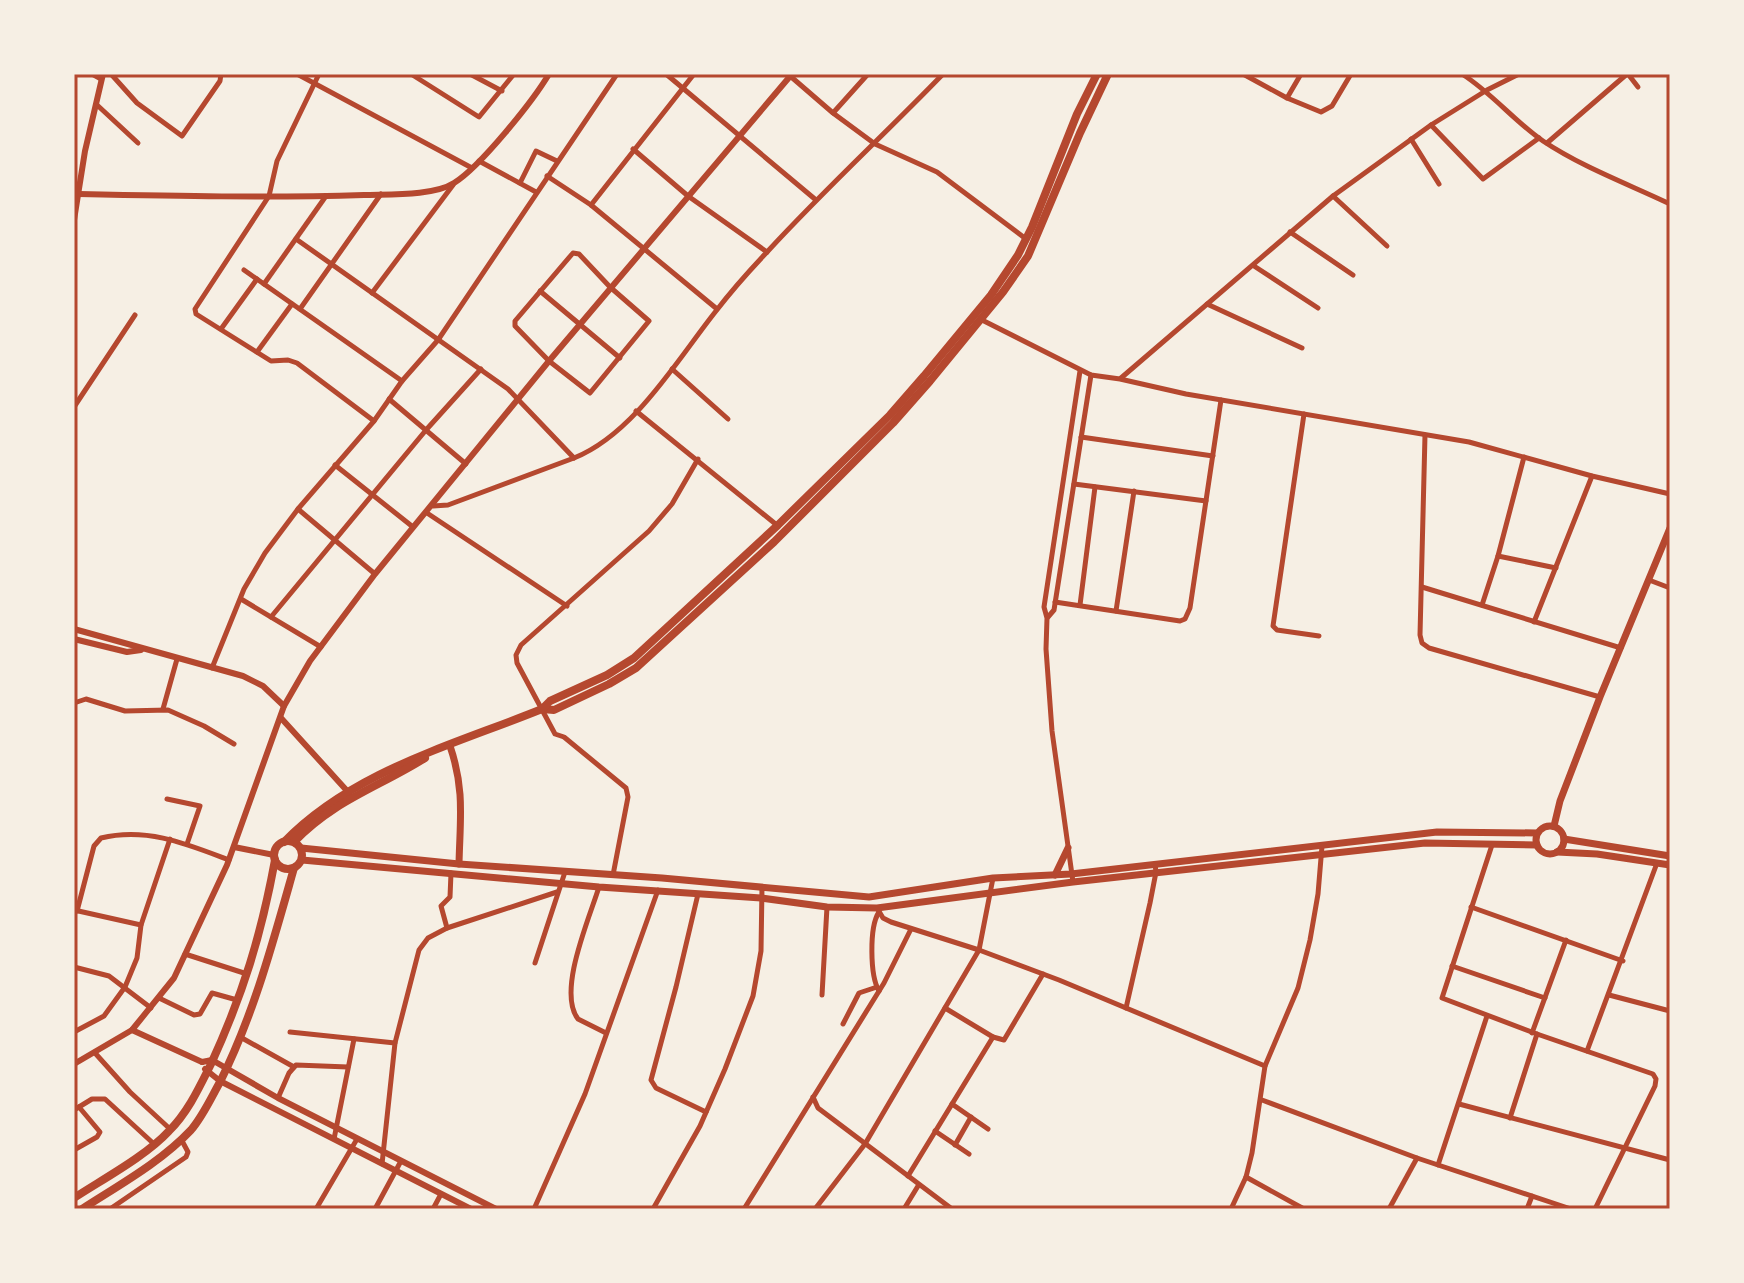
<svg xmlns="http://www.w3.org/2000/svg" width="1744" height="1283" viewBox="0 0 1744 1283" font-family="'Exo 2',sans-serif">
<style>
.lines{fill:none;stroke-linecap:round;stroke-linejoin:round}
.minor{stroke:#b5482f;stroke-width:5}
.tertiary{stroke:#b5482f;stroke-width:6}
.primary{stroke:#b5482f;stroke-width:7}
.trunk{stroke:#b5482f;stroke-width:8}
.neatline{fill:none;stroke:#b5482f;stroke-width:3}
</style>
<rect width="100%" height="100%" fill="#f6efe4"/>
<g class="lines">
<!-- minor -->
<g class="minor">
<path d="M92,74L101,79"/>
<path d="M111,74L137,103L182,136L220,81L221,74"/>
<path d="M297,74L472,168"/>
<path d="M319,74L277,161L269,196L195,309L196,314L271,361L288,360L297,363L374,421"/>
<path d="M411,74L479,117L514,74"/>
<path d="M470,74L502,91"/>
<path d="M666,74L816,200"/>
<path d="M1243,74L1287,98L1321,112L1332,106L1351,74"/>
<path d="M1462,74C1492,93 1514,121 1543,141C1582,167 1628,184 1670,204"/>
<path d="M1628,74L1638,87"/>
<path d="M789,75L833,113L875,144L937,172L1026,239"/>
<path d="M1287,98L1301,74"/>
<path d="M96,104L138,143"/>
<path d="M833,113L868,74"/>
<path d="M1431,125L1483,179L1539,138"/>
<path d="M1411,139L1439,184"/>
<path d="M1547,143L1627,74"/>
<path d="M633,149L688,196L767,252"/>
<path d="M479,161L536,192"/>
<path d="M547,176L591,205L717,309"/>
<path d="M520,183L536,151L557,161"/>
<path d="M1333,196L1387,246"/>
<path d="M591,205L694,74"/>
<path d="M1290,232L1353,275"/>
<path d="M296,239L508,389L574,458"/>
<path d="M573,253L579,254L610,287L649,321L590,393L549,361L515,326V321Z"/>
<path d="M1254,266L1318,308"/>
<path d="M244,270L402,381"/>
<path d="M264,284L326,196"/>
<path d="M540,291L620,358"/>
<path d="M372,293L453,185"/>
<path d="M1207,304L1302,348"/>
<path d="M300,309L381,194"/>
<path d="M982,320L1091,375L1120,379L1186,394L1469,442L1592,476L1670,494"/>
<path d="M221,329L257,279"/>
<path d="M257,352L292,304"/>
<path d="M672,369L728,419"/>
<path d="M1121,378L1333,196L1431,125L1487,90L1519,74"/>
<path d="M389,399L466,464"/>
<path d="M74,407L135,315"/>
<path d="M636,411L778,526"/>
<path d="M1304,414L1273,626L1277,630L1319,636"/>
<path d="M1425,435L1420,635L1422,643L1429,648L1600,697"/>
<path d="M1081,437L1213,456"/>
<path d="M335,465L413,527"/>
<path d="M1074,484L1206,501"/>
<path d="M433,506L448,505L574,458C634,434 677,360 716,311C732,290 750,270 768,251C824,190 885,134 943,74"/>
<path d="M298,509L375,574"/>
<path d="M427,513L567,606"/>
<path d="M1498,556L1524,457"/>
<path d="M1649,580L1670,588"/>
<path d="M1422,587L1621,648"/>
<path d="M241,599L321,647"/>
<path d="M1055,602L1180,621L1185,619L1190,608L1221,400"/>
<path d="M1080,605L1095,487"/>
<path d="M1482,605L1498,556L1556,568"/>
<path d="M1116,611L1134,491"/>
<path d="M271,617L426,430L481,369"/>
<path d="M1048,617L1054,610L1091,375"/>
<path d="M1534,622L1592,476"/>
<path d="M212,668L244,589L265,553L298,509L374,421L402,381L438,340L617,74"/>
<path d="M74,703L86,699L125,711L168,710L204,726L234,744"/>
<path d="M163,709L177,659"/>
<path d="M167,799L200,806L187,844"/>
<path d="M1492,845L1442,998L1537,1034L1653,1074L1656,1079L1655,1086L1595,1209"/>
<path d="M613,875L628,797L626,788L564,737L555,734L517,663L516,655L521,645L649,531L672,504L698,459"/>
<path d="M1073,882L1052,731L1046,649L1047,618L1044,607L1080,371"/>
<path d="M599,887C589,919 557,992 578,1019L606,1033"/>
<path d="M698,894L676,987L651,1080L656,1088L706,1112"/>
<path d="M1471,907L1623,961"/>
<path d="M877,908L883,918L891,922L979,950L1059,980L1265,1066"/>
<path d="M74,910L141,925"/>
<path d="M77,911L94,846L101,838C147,827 187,844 229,860"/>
<path d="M447,928L441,906L450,897L451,873"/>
<path d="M185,954L247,974"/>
<path d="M535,963L565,872"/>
<path d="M1452,966L1545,998"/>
<path d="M74,967L109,976L151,1008"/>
<path d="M879,991C870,976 869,927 879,912"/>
<path d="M822,995L827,907"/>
<path d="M1609,995L1670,1011"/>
<path d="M159,998L194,1015L200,1014L212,993L237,1000"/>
<path d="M945,1008L993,1037L1004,1040L1043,974"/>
<path d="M1126,1008L1150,903L1156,872L1155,864"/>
<path d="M843,1024L859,993L877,987"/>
<path d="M74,1032L104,1016L125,987L137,958L141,925L170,839"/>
<path d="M290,1032L395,1043"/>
<path d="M1532,1033L1566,940"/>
<path d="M242,1038L294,1067"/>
<path d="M1587,1051L1657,863"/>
<path d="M95,1053L130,1092L170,1129"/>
<path d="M813,1097L818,1108L952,1209"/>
<path d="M278,1098L289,1073L296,1065L348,1067"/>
<path d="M1262,1100L1417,1158L1571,1209"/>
<path d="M952,1104L988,1129"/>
<path d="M1459,1104L1670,1160"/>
<path d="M74,1110L92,1099H105L154,1144"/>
<path d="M1510,1118L1537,1034"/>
<path d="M935,1131L969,1154"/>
<path d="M334,1139L354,1039"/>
<path d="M955,1145L971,1117"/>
<path d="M74,1150L97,1137L100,1132L79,1107"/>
<path d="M382,1164L395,1043L419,950L428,938L447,928L557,892"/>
<path d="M1438,1165L1487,1016"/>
<path d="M908,1176L993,1037"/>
<path d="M1246,1177L1304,1209"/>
<path d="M110,1209L186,1157L188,1152L181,1139"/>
<path d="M316,1209L357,1139"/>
<path d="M375,1209L401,1161"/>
<path d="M433,1209L441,1194"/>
<path d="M534,1209L585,1094L658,890"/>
<path d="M653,1209L700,1126L725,1069L753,996L761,951L762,887"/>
<path d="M744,1209L884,983L911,929"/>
<path d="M815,1209L865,1144L979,950L993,878"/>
<path d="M904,1209L918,1186"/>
<path d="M1231,1209L1246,1177L1252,1153L1265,1066L1298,988L1310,940L1318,894L1322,846"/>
<path d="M1389,1209L1417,1158"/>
<path d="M1527,1209L1532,1196"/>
</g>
<!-- tertiary -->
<g class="tertiary">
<path d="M79,194C174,196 269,198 364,195C388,194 434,196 454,183C480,167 533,101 549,74"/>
<path d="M74,220L85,151L103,74"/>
<path d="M74,629L243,676L263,686L284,706"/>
<path d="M74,639L127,652L141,650"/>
<path d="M281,718L349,793"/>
<path d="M234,847L274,855"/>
<path d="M132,1030L202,1062"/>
<path d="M202,1062L212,1060L278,1098L496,1209"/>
<path d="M74,1064L132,1030L174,978L227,865L284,706L310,661L375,574L549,361L792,74"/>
<path d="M205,1069L220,1081L471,1209"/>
</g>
<!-- primary -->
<g class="primary">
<path d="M450,746C465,790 460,819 459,864"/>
<circle cx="1550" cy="840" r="14"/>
<path d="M1554,826L1560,801L1600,697L1670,528"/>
<path d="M1564,839L1670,856"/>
<path d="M301,848L459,864L662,878L869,897L993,878L1071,874L1437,832L1537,833"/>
<path d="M1557,852L1597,854L1670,865"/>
<path d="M302,860L599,887L761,898L827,907L877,908L1073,882L1425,843L1537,845"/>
<path d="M1055,875L1068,848"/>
</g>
<!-- trunk -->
<g class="trunk">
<path d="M542,709L554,710L609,684L636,668L774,542L893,423L930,381L1003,292L1028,256L1080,133L1108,74"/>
<circle cx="288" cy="855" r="14"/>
<path d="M284,842C353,771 453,745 542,709L550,701L607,675L634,658L778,525L890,415L924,376L991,295L1018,255L1032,227L1077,114L1097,74"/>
<path d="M294,842C334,800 379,787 425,758"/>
<path d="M74,1198C103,1179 146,1156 169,1131C188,1112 199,1088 211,1064C243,994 261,936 275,860"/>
<path d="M82,1209C119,1185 161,1162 191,1130C203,1116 211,1098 220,1082C254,1014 273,942 294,868"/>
</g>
</g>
<!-- border -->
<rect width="1744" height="1283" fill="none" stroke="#f6efe4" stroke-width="152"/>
<rect x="76" y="76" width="1592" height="1131" class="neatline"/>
</svg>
